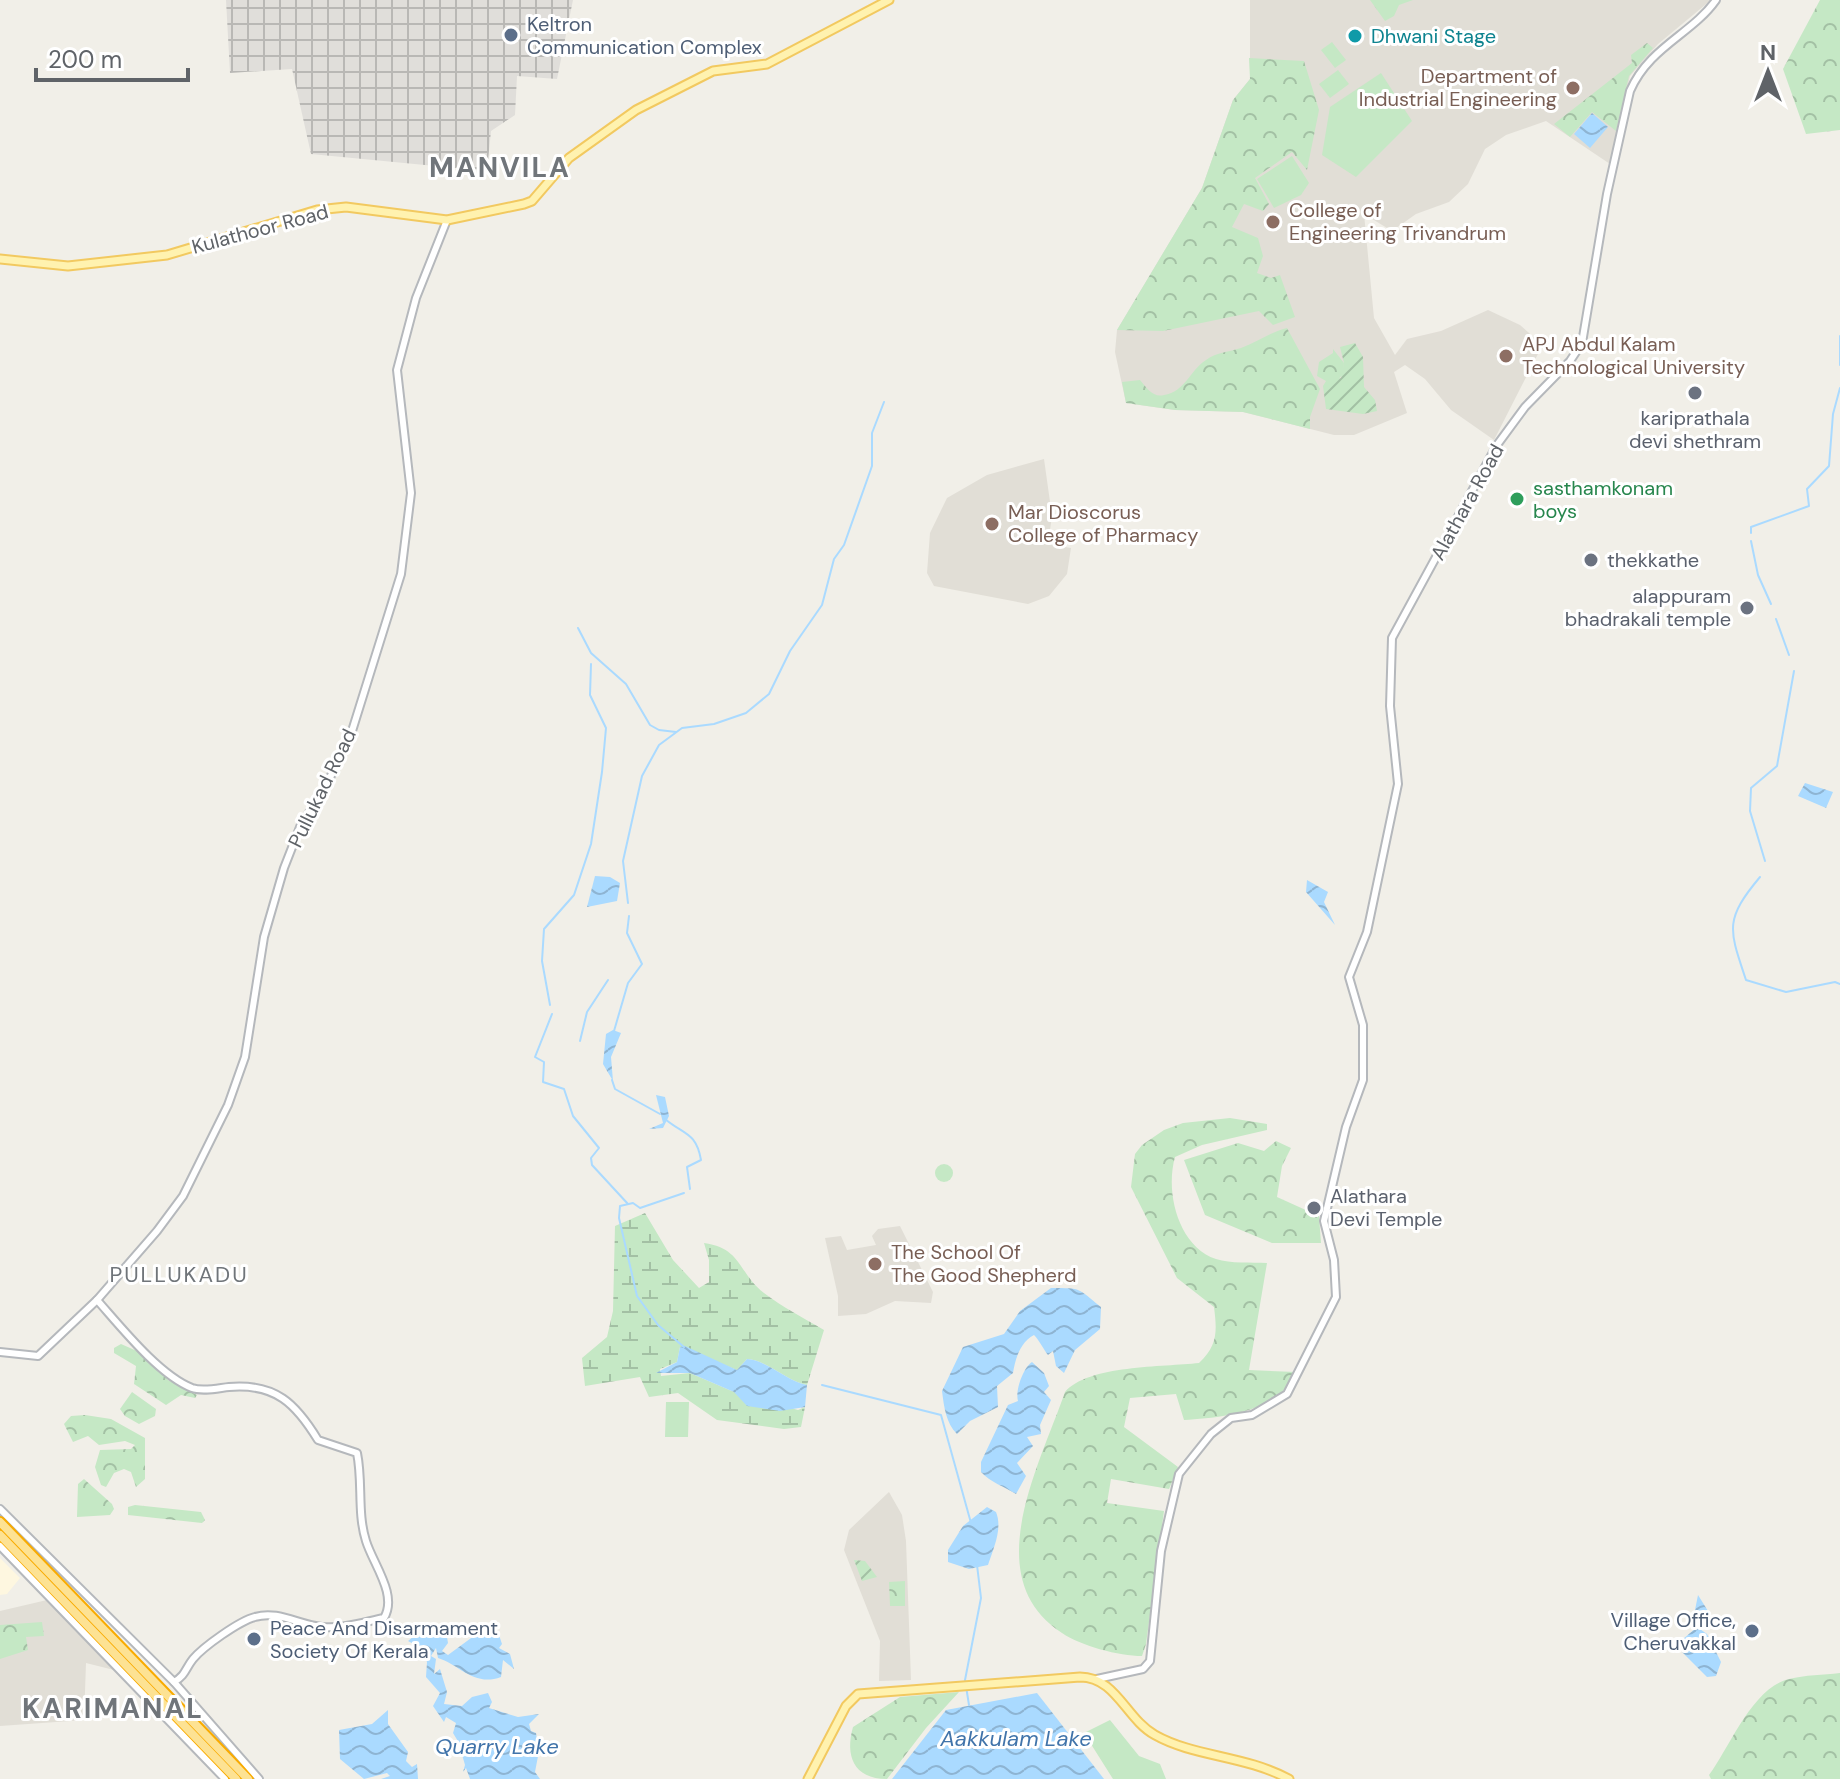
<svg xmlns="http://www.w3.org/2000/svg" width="1840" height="1779" viewBox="0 0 1840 1779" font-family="'DM Sans',sans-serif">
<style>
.commercial{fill:#fef7e0}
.industrial{fill:url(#industrial-grid)}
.education{fill:#e1ded6}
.grass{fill:#c5e8c5}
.forest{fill:url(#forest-crowns)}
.wetland{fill:url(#wetland-marsh)}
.garden{fill:url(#garden-furrows)}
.water{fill:url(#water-waves)}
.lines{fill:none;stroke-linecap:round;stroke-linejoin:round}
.stream{stroke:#aadaff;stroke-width:2}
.minor-casing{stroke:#b5b8bc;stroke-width:10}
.major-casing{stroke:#f2c960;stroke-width:11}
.highway-casing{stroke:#f9ab00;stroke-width:12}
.minor{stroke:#fff;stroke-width:6}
.major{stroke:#fff2af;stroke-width:7}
.highway{stroke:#fde293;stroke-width:8}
.service-dot{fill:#5c6f8a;stroke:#fff;stroke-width:3}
.culture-dot{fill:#0f9aa8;stroke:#fff;stroke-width:3}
.education-dot{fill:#8d6e63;stroke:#fff;stroke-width:3}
.worship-dot{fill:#6b7280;stroke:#fff;stroke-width:3}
.leisure-dot{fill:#2e9e5b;stroke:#fff;stroke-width:3}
.labels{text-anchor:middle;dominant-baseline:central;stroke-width:6;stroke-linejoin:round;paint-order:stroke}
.service-label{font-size:20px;fill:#4e5e75;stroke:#fff;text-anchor:start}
.culture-label{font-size:20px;fill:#0d838f;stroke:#fff;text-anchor:start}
.education-label{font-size:20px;fill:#785e54;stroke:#fff;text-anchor:start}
.street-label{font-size:20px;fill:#5f6368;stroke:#fff}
.worship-label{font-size:20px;fill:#5b616d;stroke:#fff;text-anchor:start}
.leisure-label{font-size:20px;fill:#27864d;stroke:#fff;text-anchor:start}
.neighbourhood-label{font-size:22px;letter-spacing:2px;fill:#70757a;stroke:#fff}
.water-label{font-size:22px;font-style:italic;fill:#4174aa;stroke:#fff}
.district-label{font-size:28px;font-weight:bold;letter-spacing:2px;fill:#70757a;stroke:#fff}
</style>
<defs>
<pattern id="industrial-grid" width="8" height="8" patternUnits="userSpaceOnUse" patternTransform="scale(2)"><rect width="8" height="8" fill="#e0deda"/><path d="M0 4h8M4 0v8" fill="none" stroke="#b9b8b5"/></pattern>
<pattern id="forest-crowns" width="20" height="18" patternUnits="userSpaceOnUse" patternTransform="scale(2)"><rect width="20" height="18" fill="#c5e8c5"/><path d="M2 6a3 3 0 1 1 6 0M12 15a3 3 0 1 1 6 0" fill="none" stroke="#a3c0a4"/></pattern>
<pattern id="wetland-marsh" width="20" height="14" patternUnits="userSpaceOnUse" patternTransform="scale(2)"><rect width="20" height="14" fill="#c5e8c5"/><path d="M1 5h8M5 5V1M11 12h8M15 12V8" fill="none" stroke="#a3c0a4"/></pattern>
<pattern id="garden-furrows" width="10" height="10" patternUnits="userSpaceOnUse" patternTransform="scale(2)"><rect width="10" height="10" fill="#c5e8c5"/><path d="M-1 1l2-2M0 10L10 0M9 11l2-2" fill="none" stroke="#a3c0a4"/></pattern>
<pattern id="water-waves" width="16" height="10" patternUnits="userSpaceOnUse" patternTransform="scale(2)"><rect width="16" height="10" fill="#aadaff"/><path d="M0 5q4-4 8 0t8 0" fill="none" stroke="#8eb4d2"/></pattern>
</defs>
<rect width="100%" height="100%" fill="#f1efe8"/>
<!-- commercial -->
<path class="commercial" d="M0,1558L20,1578L7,1594L0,1595Z"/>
<!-- industrial -->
<path class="industrial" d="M226,0H573L557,79L517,76L515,115L491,131L487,171L311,154L292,69L230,73Z"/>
<!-- education -->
<g class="education">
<path d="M1250,0H1711L1658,44L1630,76L1610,164L1546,121L1506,135L1485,149L1468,184L1449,202L1416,214L1392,231L1364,214L1374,318L1395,355L1407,339L1441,331L1488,310L1520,325L1538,341L1541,348L1494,440L1451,410L1425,379L1405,365L1394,372L1407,413L1354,435H1334L1243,412L1175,410L1126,403L1115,352L1117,330L1202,188L1233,100L1250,79Z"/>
<path d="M1044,459L1052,516L1048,544L1071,548L1067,574L1049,596L1028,604L934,586L927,573L930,533L947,498L987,475Z"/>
<path d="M900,1226L933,1292L931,1303L895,1301L866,1314L838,1316V1296L825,1238L841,1236L847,1250L876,1245L872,1236L878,1229Z"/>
<path d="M889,1492L902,1515L906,1541L911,1680L879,1681L880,1641L844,1550L849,1530Z"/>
<path d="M47,1600L118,1671L86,1663L84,1720L0,1726V1611Z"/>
</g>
<!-- grass -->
<g class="grass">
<path d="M1332,42L1346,60L1335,68L1321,50Z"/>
<path d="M1338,70L1349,84L1330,98L1319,84Z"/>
<path d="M1381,73L1412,121L1356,177L1322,155L1330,107Z"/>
<path d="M1292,156L1309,183L1301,195L1274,208L1257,179Z"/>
<circle cx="944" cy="1173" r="9"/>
<path d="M666,1402H689L688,1437H665Z"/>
<path d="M1110,1720L1139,1756L1160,1764L1166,1779H1113L1084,1733Z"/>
</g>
<!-- forest -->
<g class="forest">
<path d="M1370,0H1413L1399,5L1394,16L1385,21Z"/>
<path d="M1820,0H1840V130L1806,134L1783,69Z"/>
<path d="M1647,43L1653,48L1629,76L1616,131L1592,112L1570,137L1554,124L1632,63L1631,55Z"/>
<path d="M1249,58L1304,61L1319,110L1307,170L1292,152L1255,178L1269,204L1263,211L1244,204L1232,227L1258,238L1263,256L1257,273L1271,278L1280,275L1295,317L1273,325L1259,311L1163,331L1117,330L1202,188L1233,100L1250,79Z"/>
<path d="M1287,328L1320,389L1310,417V429L1243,412L1175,410L1126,403L1122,382L1140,380C1147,388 1153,398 1164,395C1185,392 1190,370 1206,360C1217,352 1229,352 1241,348C1258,342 1270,332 1287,328Z"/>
<path d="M1333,349L1344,363L1343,374L1337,381H1326L1317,376L1319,362L1333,353Z"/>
<path d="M1230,1118L1267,1124V1130L1202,1145L1175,1157C1165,1192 1178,1246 1216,1259C1231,1264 1251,1262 1267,1263L1249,1370L1296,1372C1279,1412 1222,1418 1184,1420L1176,1394L1130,1398L1124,1427L1178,1467L1169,1489L1111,1479L1107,1503L1164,1511L1146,1644L1142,1656C1119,1656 1081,1646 1062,1633C977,1578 1040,1465 1065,1392C1088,1365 1163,1367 1199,1363C1218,1345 1217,1331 1214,1307L1177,1278L1131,1187L1135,1154L1142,1145L1164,1130L1183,1123Z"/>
<path d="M1276,1141L1291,1148L1282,1166L1277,1197L1319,1216L1321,1243H1272L1205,1215L1184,1160L1238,1143L1264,1151Z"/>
<path d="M121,1344L146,1355L168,1380L197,1395L195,1398L181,1395L166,1405L134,1384L136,1366L114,1353V1348Z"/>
<path d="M132,1392L156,1409L155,1416L139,1424L125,1416L120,1409Z"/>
<path d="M85,1415L111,1419L145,1438V1479L136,1487L131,1472L124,1469L114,1473L106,1487L101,1485L95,1467L100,1450L131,1449L135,1445L125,1441L99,1445L88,1436L73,1442L64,1424L71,1416Z"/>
<path d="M84,1479L112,1504L114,1509L110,1515L77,1517L78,1484Z"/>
<path d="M135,1505L201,1512L205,1520L202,1523L128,1515V1507Z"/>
<path d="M905,1581V1606H890L889,1582Z"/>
<path d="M42,1622L44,1636L26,1637L28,1650L0,1659V1625Z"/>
<path d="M1840,1673V1779H1711L1709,1775C1730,1747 1752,1688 1789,1679C1805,1675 1823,1675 1840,1673Z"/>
<path d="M959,1692L926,1728L887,1779C853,1779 845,1755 853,1727L900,1697Z"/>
</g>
<!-- wetland -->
<path class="wetland" d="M645,1213L673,1260L699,1288L709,1282V1260L704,1243C742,1248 738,1273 764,1293C782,1307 804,1318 824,1330L807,1385C786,1381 767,1360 747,1359L737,1370L680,1347L677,1362L660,1369L661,1376L690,1373L734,1392L798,1410L805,1407L801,1427L784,1429L717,1420L678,1393L649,1397L640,1377L585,1386L582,1358L607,1337L613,1311L615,1226Z"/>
<!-- garden -->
<g class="garden">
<path d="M1355,343L1363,357L1364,387L1375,400L1377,411L1363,414L1326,409L1323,386L1326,381L1341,378L1344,363L1340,347Z"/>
<path d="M854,1560L865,1561L877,1577L862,1581Z"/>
</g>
<!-- water -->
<g class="water">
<path d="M1592,113L1608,127L1590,148L1574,134Z"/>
<path d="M1805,783L1833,792L1826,808L1798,796Z"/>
<path d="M595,876L610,877L620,883L617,901L587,907Z"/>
<path d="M1307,880L1328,892L1324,902L1335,925L1306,892Z"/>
<path d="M613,1030L621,1033L611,1057L613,1081L603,1064L606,1034Z"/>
<path d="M656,1095L665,1097L669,1116L663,1128L649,1129L663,1123Z"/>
<path d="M1051,1288C1083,1288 1077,1288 1101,1307L1100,1329L1075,1350L1064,1373L1056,1366L1053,1351L1048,1355C1044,1350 1039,1340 1034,1335C1020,1342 1015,1360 1013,1373L997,1386L998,1407L970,1421L957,1434C946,1423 944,1407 942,1391L963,1347L1004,1334L1020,1311Z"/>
<path d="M685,1346L737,1370L747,1359C767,1360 786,1381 807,1385L805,1407L780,1411L747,1406L734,1392L690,1373H656L677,1362L680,1347Z"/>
<path d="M1032,1362L1044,1373L1049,1386L1044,1392L1051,1400L1040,1425L1041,1434L1027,1437L1033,1446L1017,1463L1026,1476L1016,1494C1005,1487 990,1482 981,1472V1462L1008,1405L1018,1401C1015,1391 1023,1368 1032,1362Z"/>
<path d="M987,1507L996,1512C1003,1529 993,1549 988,1565L969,1569L948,1562V1550L963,1526Z"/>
<path d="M1698,1595L1708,1611L1709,1626L1692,1625Z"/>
<path d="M1697,1627L1707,1634L1721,1662L1716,1676L1707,1677L1682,1652V1640Z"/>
<path d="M426,1629L438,1630L447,1637L448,1643L442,1651L448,1655L482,1630L498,1632L502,1644L499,1648L510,1654L514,1669L503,1660L501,1677C474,1687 460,1665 438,1658L436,1648L431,1656L436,1659L434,1674L440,1669L447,1692L444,1704L462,1706L472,1697L488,1693L492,1702L489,1708L518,1717L539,1714L529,1724L531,1731L536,1733L539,1751L535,1772L540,1779H470L466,1768L463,1772L465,1765L461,1751L458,1753L459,1743L453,1733L456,1723L446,1717L444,1722L433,1706L440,1693L426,1677L427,1662L421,1648L408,1641L414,1636L427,1637Z"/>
<path d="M1037,1693L1104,1779H892L946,1710Z"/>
<path d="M388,1710V1724L408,1752L406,1761L412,1767L417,1764L418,1779H381L390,1776L387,1773L364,1779L340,1759L339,1730L372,1724Z"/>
</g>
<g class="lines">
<!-- stream -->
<g class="stream">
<path d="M1840,336V365"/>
<path d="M1751,533V527L1809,506L1807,489L1829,466L1833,414L1840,388"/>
<path d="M1751,541L1758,575L1771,604"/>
<path d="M1776,619L1789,655"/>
<path d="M578,628L591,653L626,684L650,725L659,730L676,732"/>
<path d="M1765,861L1750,811L1751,788L1777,766L1794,671"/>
<path d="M1760,877C1724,920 1729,929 1746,980L1786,992L1835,982L1840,984"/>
<path d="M628,903L623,861L642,776L659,745L682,728L714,724L746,713L769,694L790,651L822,605L834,559L844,545L872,466V433L884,402"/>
<path d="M550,1005L542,961L544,929L574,895L591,844L602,772L606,728L590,695L591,664"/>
<path d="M552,1014L535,1057L544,1062L543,1082L564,1089L573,1116L599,1148L591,1158L592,1165L628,1204"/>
<path d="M614,1031L628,983L642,964L627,933L629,916"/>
<path d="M580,1041L587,1012L608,980"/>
<path d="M612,1080L615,1089L660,1114"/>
<path d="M665,1119C684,1135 696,1132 701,1160L687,1167L690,1189"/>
<path d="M684,1347L658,1325L637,1296L619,1218L620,1206L633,1203L640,1208L684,1193"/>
<path d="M822,1385L941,1415L971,1523"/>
<path d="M969,1705L965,1680L981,1598L977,1565"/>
</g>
<!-- minor casing -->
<g class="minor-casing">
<g id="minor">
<path d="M97,1300C121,1327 159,1375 192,1388C203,1392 219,1388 229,1387C276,1383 296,1404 318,1440L357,1453C363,1482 357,1513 366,1541C373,1564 398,1595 384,1618C364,1622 343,1629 322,1627C299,1625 278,1610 255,1617C239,1621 203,1647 193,1659C185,1669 186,1675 174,1682"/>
<path d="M0,1352L38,1356L97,1300L157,1231L183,1196L228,1105L245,1057L264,937L284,868L300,827L327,784L352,731L401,574L411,493L397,370L416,298L447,220"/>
<path d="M0,1509L174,1682L259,1779"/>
<path d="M0,1546L225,1779"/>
<path d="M1097,1679L1143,1669L1150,1661L1161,1551L1179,1474L1211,1434L1231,1418L1252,1415L1287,1394L1336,1297L1334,1260L1324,1221L1346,1127L1363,1080V1025L1349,977L1367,932L1398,784L1390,706L1392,638L1497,445L1525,407L1570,361L1582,343L1607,194L1630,91C1649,47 1692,34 1716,0"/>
</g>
</g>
<!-- major casing -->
<g class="major-casing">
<g id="major">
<path d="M0,259L68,266L167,255L317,210L346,207L447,220L524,204L532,201L569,158L636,110L713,71L767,64L889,0"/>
<path d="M808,1779L846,1706L858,1694L1080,1677C1116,1677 1126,1719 1155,1735C1194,1757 1244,1755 1289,1779"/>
</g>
</g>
<!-- highway casing -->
<g class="highway-casing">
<g id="highway">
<path d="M0,1522L248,1779"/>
<path d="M0,1535L236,1779"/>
</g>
</g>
<!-- minor -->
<use href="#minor" class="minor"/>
<!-- major -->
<use href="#major" class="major"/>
<!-- highway -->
<use href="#highway" class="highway"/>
</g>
<!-- markers -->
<g class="service-dot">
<circle cx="511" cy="35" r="8"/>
<circle cx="1752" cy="1631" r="8"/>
<circle cx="254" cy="1639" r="8"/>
</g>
<circle class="culture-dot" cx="1355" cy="36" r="8"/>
<g class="education-dot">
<circle cx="1573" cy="88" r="8"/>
<circle cx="1273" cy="222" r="8"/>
<circle cx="1506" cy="356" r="8"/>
<circle cx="992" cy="524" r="8"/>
<circle cx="875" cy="1264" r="8"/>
</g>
<g class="worship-dot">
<circle cx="1695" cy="393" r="8"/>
<circle cx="1591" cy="560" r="8"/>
<circle cx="1747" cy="608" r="8"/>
<circle cx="1314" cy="1208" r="8"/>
</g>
<circle class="leisure-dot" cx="1517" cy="499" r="8"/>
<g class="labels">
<!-- service labels -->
<g class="service-label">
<text x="527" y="24">Keltron<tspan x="527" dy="23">Communication Complex</tspan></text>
<text x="1736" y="1620" text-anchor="end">Village Office,<tspan x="1736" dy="23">Cheruvakkal</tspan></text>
<text x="270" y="1628">Peace And Disarmament<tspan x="270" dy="23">Society Of Kerala</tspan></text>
</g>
<!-- culture labels -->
<g class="culture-label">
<text x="1371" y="36">Dhwani Stage</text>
</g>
<!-- education labels -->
<g class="education-label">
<text x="1557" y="76" text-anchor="end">Department of<tspan x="1557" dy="23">Industrial Engineering</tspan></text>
<text x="1289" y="210">College of<tspan x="1289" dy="23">Engineering Trivandrum</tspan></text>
<text x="1522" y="344">APJ Abdul Kalam<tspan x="1522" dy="23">Technological University</tspan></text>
<text x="1008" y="512">Mar Dioscorus<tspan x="1008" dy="23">College of Pharmacy</tspan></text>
<text x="891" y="1252">The School Of<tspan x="891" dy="23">The Good Shepherd</tspan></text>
</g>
<!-- street labels -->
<g class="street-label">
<text transform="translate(260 229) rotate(-15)">Kulathoor Road</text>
<text transform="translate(1467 502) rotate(-61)">Alathara Road</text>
<text transform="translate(322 788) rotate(-64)">Pullukad Road</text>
</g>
<!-- worship labels -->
<g class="worship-label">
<text x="1695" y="418" text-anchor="middle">kariprathala<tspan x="1695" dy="23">devi shethram</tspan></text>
<text x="1607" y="560">thekkathe</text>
<text x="1731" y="596" text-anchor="end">alappuram<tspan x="1731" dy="23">bhadrakali temple</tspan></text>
<text x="1330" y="1196">Alathara<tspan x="1330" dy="23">Devi Temple</tspan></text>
</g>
<!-- leisure labels -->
<g class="leisure-label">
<text x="1533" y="488">sasthamkonam<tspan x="1533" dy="23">boys</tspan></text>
</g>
<!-- neighbourhood labels -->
<g class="neighbourhood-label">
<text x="179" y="1274">PULLUKADU</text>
</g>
<!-- water labels -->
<g class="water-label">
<text x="1016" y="1738">Aakkulam Lake</text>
<text x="497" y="1746">Quarry Lake</text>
</g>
<!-- district labels -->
<g class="district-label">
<text x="500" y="167">MANVILA</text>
<text x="113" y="1708">KARIMANAL</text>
</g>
</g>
<!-- north arrow -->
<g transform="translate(1768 72)" stroke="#ffffff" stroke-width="6" paint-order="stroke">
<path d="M0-6L14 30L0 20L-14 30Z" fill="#5f6368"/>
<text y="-12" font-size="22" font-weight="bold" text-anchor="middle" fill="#5f6368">N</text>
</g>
<!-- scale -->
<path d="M36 68v12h152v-12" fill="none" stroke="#5f6368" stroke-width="4"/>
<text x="48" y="68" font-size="24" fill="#5f6368" stroke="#ffffff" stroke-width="6" paint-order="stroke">200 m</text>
</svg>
